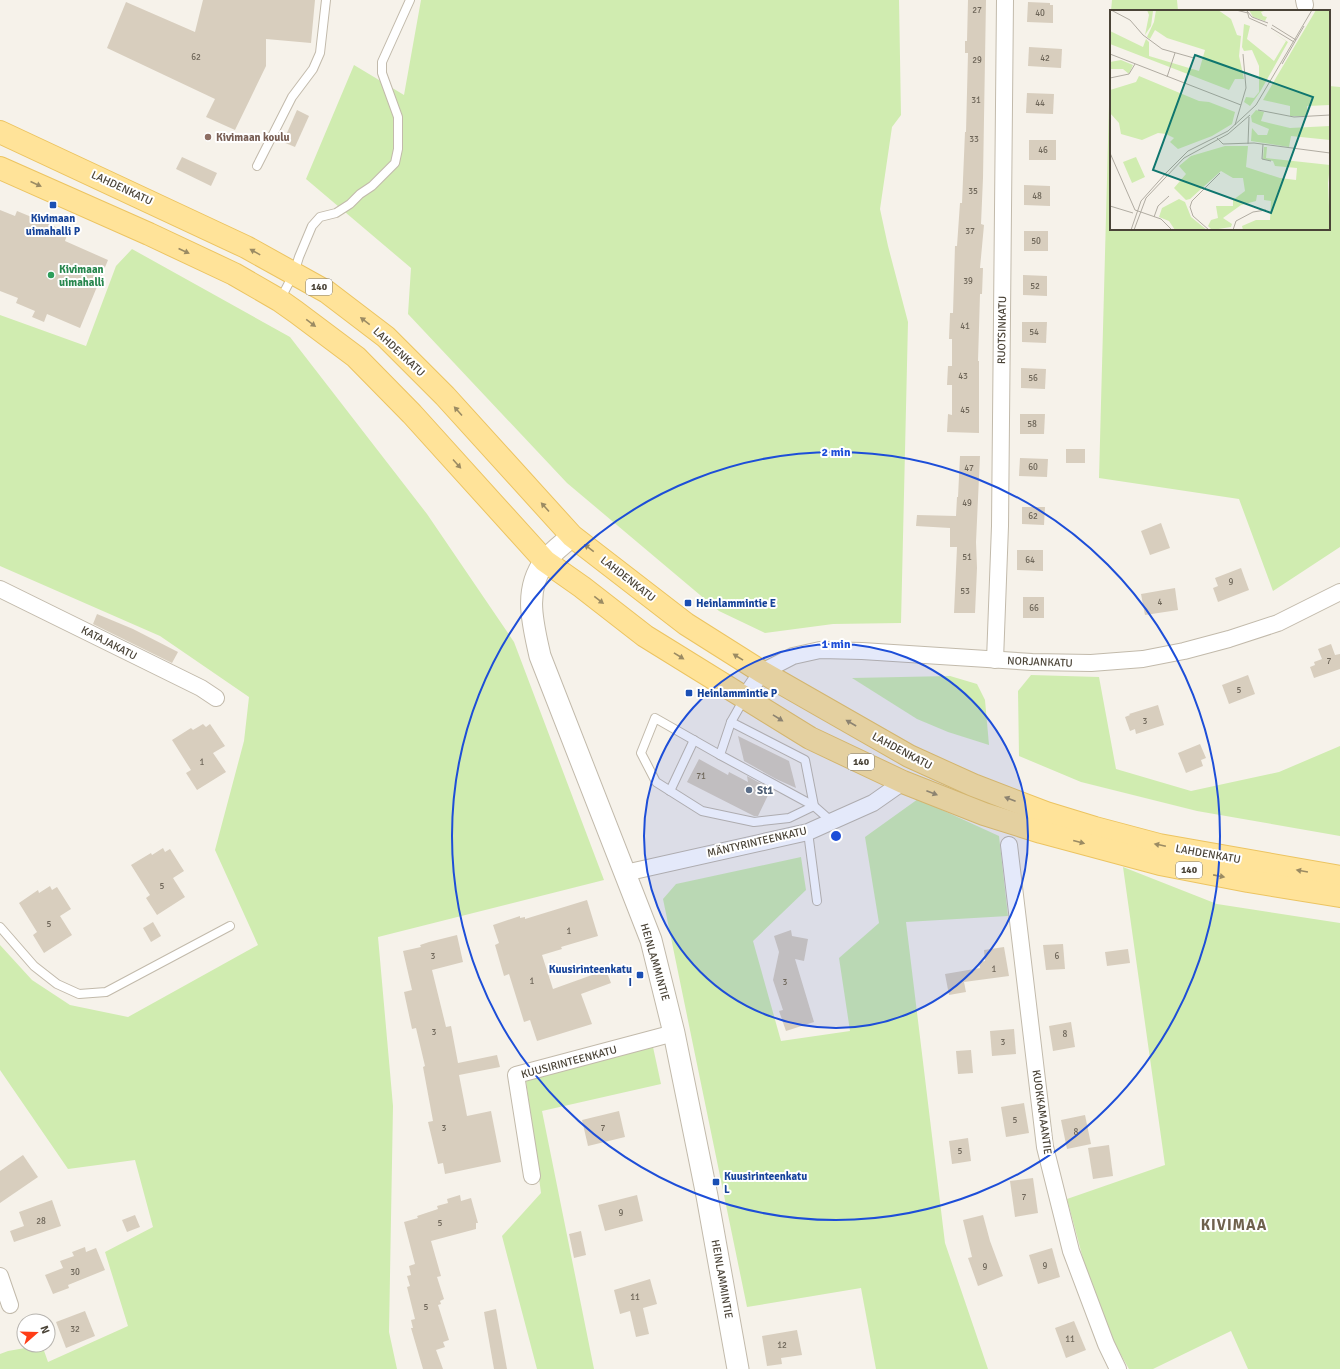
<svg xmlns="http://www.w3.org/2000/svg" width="1340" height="1369" viewBox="0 0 1340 1369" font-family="Signika,sans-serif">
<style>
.green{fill:#d0ecb0}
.building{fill:#d8cebe}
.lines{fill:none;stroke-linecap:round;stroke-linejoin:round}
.service-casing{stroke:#c2baab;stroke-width:10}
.minor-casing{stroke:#c2baab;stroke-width:18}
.tertiary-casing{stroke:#c2baab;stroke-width:23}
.primary-casing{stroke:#ecc461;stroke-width:24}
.service{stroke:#fff;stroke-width:8}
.minor{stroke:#fff;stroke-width:16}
.tertiary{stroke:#fff;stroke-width:21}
.primary{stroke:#ffe399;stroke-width:22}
.oneway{fill:#9b8b63}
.ring{fill:none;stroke:#1d4ed8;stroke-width:2}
.education-dot{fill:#8d6e63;stroke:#fff;stroke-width:1.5}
.transit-dot{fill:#1a4fb4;stroke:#fff;stroke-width:1.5}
.leisure-dot{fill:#2e9e5b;stroke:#fff;stroke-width:1.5}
.service-dot{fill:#5c6f8a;stroke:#fff;stroke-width:1.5}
.labels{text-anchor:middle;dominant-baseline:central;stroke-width:4;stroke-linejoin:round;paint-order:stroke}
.number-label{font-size:9px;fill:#6e6659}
.shield{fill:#fff;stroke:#807b73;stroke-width:1}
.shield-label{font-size:10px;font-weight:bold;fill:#4a4337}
.education-label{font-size:11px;font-weight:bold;fill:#785e54;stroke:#fff;text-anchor:start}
.street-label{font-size:11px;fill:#4a4337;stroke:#fff}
.transit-label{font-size:11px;font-weight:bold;fill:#164399;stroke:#fff;text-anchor:start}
.leisure-label{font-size:11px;font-weight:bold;fill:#27864d;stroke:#fff;text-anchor:start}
.service-label{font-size:11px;font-weight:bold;fill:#4e5e75;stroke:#fff;text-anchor:start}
.district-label{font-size:15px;font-weight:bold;letter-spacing:1px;fill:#6e614d;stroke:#fff}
.inset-road{fill:none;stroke:#b1aca2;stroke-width:1}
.view{fill:#0f766e;fill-opacity:0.15;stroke:#0f766e;stroke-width:2}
.inset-edge{fill:none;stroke:#4a4337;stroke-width:2}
.centre{fill:#1d4ed8;stroke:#fff;stroke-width:2}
.ring-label{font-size:12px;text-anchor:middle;font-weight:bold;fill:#1d4ed8;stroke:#fff;stroke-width:4;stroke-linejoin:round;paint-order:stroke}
</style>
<rect width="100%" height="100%" fill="#f6f2ea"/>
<!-- green -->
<g class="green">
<path d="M421,0H899L901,115L892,127L880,209L888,246L908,322L901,623L833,624L765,633L719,611L567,483L408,314L411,268L306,179L354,65L404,95Z"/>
<path d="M1112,0H1177L1178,11H1111Z"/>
<path d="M1111,30V229H1329V86L1340,87V547L1273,591L1239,499L1099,478Z"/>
<path d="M132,249L290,337L427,514L514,642L604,880L378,937L393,1106L389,1332L397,1369H0V1354L8,1351L42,1345L48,1362L128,1326L105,1252L153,1227L135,1160L68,1169L0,1070V945L32,980L70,1005L128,1017L258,945L215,850L244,741L249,697L160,636L0,566V315L86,346L116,266Z"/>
<path d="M1031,675L1099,677L1116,769L1191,791L1279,772L1340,746V836L1197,811L1081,782L1019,756L1018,691Z"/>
<path d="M950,676L977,684L985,700L989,745L948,732L917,719L852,678Z"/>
<path d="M918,799L999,836L1008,916L906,922L945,1243L988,1369H876L861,1288L747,1307L663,899L676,884L801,857L806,890L753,941L781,1041L850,1031L839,958L879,923L865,837Z"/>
<path d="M1123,867L1217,904L1340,923V1369H1248L1231,1331L1153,1369H1129L1113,1341L1085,1266L1067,1199L1165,1165Z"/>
<path d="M653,1047L661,1084L542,1111L594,1369H537L502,1236L541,1193L526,1081Z"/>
</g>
<!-- building -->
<g class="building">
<path d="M203,0H315L311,43L266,39V66L235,130L206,117L215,99L107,48L126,2L195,32Z"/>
<path d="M968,0H986L983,178L981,224L984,225L980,268H983L982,294H980L978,361H979V433L947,432L948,414L952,415V385H947L948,366H952V339H949L950,313H953L955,246H957L960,203H962L965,132H966L968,53H965V41H967Z"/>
<path d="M1028,2L1050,3V5H1053V23L1027,22Z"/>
<path d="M1029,47L1062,49L1061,68L1028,66Z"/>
<path d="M1027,93L1054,94L1053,114L1026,113Z"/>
<path d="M297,110L309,116L295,147L283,142Z"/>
<rect x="1029" y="140" width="27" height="20"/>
<path d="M182,157L217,173L211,186L176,169Z"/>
<path d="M1024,185L1050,186V206L1024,205Z"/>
<path d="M0,210L15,216L17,211L68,232L65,241L108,260L80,328L47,314L44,322L32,317L35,311L16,303L18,298L0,291Z"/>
<rect x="1024" y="231" width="24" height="20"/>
<path d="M1023,275L1047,276V296L1023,295Z"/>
<path d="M1022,322H1047L1046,343L1022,342Z"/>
<path d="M1021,368L1046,369L1045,389L1021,388Z"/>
<path d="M1020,414H1045L1044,434H1020Z"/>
<rect x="1066" y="449" width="19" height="14"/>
<path d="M960,456H980L976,542L977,568L975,613H954L957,547H950V528L916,526L917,515L956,516L957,497H958Z"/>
<path d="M1020,458L1048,459L1047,477L1019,476Z"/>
<path d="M1022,507H1045L1044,525L1022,524Z"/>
<path d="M1161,523L1170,548L1150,555L1141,531Z"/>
<path d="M1017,550H1043V571L1017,570Z"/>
<path d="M1241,568L1249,590L1218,602L1213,588L1218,586L1215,578Z"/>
<path d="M1175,588L1178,610L1145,615L1141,594Z"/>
<rect x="1023" y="597" width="21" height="21"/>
<path d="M97,614L133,629L178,652L172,663L93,624Z"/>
<path d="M1331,644L1335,655L1340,654V669L1314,678L1310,667L1315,665L1314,662L1322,659L1318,649Z"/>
<path d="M1248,675L1255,694L1229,704L1222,685Z"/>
<path d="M1158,705L1164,725L1136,734L1135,729L1130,731L1125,717L1130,715L1129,714Z"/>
<path d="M203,724L206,727L210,724L225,746L213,753L226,772L197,790L186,773L191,770L172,740L191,728L193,730Z"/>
<path d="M738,736L789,761L796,788L776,779L744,761Z"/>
<path d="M1200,744L1206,758L1201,760L1203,766L1186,773L1178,753Z"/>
<path d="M699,759L728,775L729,772L748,782L747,776L771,789L758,816H754L687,782Z"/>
<path d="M163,848L165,852L170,849L184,871L173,878L185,897L157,915L146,898L150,895L131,865L151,853L152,855Z"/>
<path d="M50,886L52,890L57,887L71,909L60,916L72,935L44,953L33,935L37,932L19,903L38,890L39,893Z"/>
<path d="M587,900L598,936L561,947L562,949L542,955L553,989L606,970L611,983L581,994L592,1024L537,1041L530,1020L524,1022L509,974L504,976L495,945L499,943L493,925L520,916V918L525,917V919Z"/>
<path d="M153,922L161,936L151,942L143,928Z"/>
<path d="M791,930L792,936L808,939L804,961L795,959L814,1022L786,1031L779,1011L783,1010L773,980L779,952L774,936Z"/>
<path d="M457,935L463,962L432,970L446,1027L451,1026L458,1063L497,1055L500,1067L459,1075L467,1116L491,1111L501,1162L445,1174L443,1163L438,1164L428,1122L433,1121L423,1067L425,1066L416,1028L412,1029L404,992L412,990L403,951L421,947L420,945L429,942Z"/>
<path d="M1063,944L1065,969L1046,970L1043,945Z"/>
<path d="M1004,947L1009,976L964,982L966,992L949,995L945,974L980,968L979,962L985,961L984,950Z"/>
<path d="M1128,949L1130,963L1107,966L1105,952Z"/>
<path d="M1071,1022L1075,1047L1053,1051L1049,1026Z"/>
<path d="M1014,1029L1016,1054L992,1056L990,1031Z"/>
<path d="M971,1050L973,1073L958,1074L956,1051Z"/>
<path d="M1024,1103L1029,1133L1006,1137L1001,1107Z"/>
<path d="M619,1111L625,1137L588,1146L582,1120Z"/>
<path d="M1085,1115L1091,1144L1067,1149L1061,1120Z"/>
<path d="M968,1138L971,1161L952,1164L949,1141Z"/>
<path d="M1109,1145L1113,1176L1093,1179L1088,1148Z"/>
<path d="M23,1155L38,1177L0,1203V1171Z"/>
<path d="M1033,1178L1038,1213L1015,1217L1010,1181Z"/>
<path d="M460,1195L461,1201L471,1198L478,1223H476V1229L431,1241L441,1276L437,1277L444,1299L440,1301L441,1304L438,1305L449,1340L443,1342L445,1347L436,1350L443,1369H423L411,1328H413L411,1320L415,1319L407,1287L410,1286L407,1276L411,1275L409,1266L415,1264L404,1222L418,1218L417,1216L438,1209L437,1206L448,1203L447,1199Z"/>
<path d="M637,1195L643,1221L605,1231L598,1205Z"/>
<path d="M52,1200L61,1226L14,1242L10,1231L24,1226L19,1212Z"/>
<path d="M135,1215L140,1227L127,1232L122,1220Z"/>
<path d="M983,1215L990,1241L1003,1276L978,1286L968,1258L972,1257L963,1220Z"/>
<path d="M581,1231L586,1255L574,1258L569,1234Z"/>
<path d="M85,1247L86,1252L96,1248L105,1270L68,1285L69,1288L53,1294L45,1275L63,1268L60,1261L74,1256L72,1252Z"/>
<path d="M1052,1248L1060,1277L1038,1284L1029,1255Z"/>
<path d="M650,1279L657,1304L643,1308L649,1334L636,1337L630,1311L620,1314L614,1290Z"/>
<path d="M496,1309L507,1369H494L484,1312Z"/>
<path d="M85,1311L95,1336L66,1348L56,1322Z"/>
<path d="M1074,1321L1086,1350L1066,1358L1055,1328Z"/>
<path d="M797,1330L802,1355L781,1358L782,1364L767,1366L762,1336Z"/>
</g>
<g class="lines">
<!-- service casing -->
<g class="service-casing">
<g id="service">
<path d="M257,166L292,97L313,69L320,53L326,0"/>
<path d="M280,300L294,273L299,257L312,226L320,217L336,213L350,204L360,194L372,186L395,163L398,149V117L382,73V62L410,0"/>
<path d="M744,699L731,722L720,755L814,806L831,821"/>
<path d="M720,755L655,718L641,753L656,782L702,811L754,822L789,818L814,806L805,760L731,722"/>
<path d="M670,791L694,740"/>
<path d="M808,832L817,901"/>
<path d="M0,927L34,966L57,984L79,994L106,992L230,926"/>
</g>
</g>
<!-- minor casing -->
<g class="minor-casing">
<g id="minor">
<path d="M1304,0L1305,5"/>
<path d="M0,589L201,688L216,698"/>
<path d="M995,660L1000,526L1005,0"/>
<path d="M745,697L762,672L793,656L820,650L862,651L1032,662L1091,663L1143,659L1184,651L1229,639L1278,623L1340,592"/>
<path d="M1009,845L1045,1147L1071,1251L1106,1344L1118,1369"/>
<path d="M625,873L808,832L873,803L903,782"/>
<path d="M532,1176L516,1075L674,1033"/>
<path d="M0,1276L10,1305"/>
</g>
</g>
<!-- tertiary casing -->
<g class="tertiary-casing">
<path id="tertiary" d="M572,536C563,544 552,552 545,561C523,590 533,624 540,656L651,940L674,1033L707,1196L738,1369"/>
</g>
<!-- primary casing -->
<g class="primary-casing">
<g id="primary">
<path d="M0,132L246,247L327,292L386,337L445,396L572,536L686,624L762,672L909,756L973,785L1046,813L1095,828L1159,845L1340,877"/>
<path d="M0,168L149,234L234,274L279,300L296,312L356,357L412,414L545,561L582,587L645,636L810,738L903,782L984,814L1041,832L1160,864L1248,881L1340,896"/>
</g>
</g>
<!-- service -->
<use href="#service" class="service"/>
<!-- minor -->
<use href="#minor" class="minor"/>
<!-- tertiary -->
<use href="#tertiary" class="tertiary"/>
<!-- primary -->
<use href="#primary" class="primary"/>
</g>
<!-- one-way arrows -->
<defs><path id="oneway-solid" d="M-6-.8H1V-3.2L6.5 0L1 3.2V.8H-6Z"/></defs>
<g class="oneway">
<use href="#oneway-solid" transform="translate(36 184) rotate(24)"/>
<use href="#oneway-solid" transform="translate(184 251) rotate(25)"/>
<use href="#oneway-solid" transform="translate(255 252) rotate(-151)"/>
<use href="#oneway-solid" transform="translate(365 321) rotate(-142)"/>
<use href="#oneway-solid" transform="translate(311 323) rotate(37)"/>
<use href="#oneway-solid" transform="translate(458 411) rotate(-132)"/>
<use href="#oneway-solid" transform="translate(457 464) rotate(48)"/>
<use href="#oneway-solid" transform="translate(545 507) rotate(-132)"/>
<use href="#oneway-solid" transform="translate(589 548) rotate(-143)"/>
<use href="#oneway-solid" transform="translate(599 600) rotate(38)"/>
<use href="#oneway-solid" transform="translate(679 656) rotate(32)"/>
<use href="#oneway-solid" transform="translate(738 657) rotate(-148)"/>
<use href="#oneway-solid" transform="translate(778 718) rotate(32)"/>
<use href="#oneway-solid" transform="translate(851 723) rotate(-150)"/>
<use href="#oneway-solid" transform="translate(932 793) rotate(21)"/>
<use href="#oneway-solid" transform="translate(1010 799) rotate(-159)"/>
<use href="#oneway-solid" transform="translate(1079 842) rotate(15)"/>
<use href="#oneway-solid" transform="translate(1160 845) rotate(-168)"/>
<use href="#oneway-solid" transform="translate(1302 871) rotate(-170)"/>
<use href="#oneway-solid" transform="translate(1219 876) rotate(11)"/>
</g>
<!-- distance rings -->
<circle cx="836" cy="836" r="192" fill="#1d4ed8" fill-opacity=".12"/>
<g class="ring">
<circle cx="836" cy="836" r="192"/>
<circle cx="836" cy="836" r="384"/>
</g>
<!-- markers -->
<circle class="education-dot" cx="208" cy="137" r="4"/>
<g class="transit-dot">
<rect x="49" y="201" width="8" height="8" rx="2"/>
<rect x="684" y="599" width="8" height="8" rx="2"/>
<rect x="685" y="689" width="8" height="8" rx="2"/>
<rect x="636" y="971" width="8" height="8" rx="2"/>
<rect x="712" y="1178" width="8" height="8" rx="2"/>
</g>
<circle class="leisure-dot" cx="51" cy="275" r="4"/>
<circle class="service-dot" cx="749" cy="790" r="4"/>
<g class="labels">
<!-- number labels -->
<g class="number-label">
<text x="977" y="10">27</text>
<text x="1040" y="13">40</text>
<text x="196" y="57">62</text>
<text x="1045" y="58">42</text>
<text x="977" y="60">29</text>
<text x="976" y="100">31</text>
<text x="1040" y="103">44</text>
<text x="974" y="139">33</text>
<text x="1043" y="150">46</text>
<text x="973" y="191">35</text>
<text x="1037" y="196">48</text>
<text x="970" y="231">37</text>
<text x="1036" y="241">50</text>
<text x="968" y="281">39</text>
<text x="1035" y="286">52</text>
<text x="965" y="326">41</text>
<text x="1034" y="332">54</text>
<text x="963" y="376">43</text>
<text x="1033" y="378">56</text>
<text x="965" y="410">45</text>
<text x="1032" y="424">58</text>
<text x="1033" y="467">60</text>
<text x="969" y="468">47</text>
<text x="967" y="503">49</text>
<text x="1033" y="516">62</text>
<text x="967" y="557">51</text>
<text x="1030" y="560">64</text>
<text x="1231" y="582">9</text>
<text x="965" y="591">53</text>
<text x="1160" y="602">4</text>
<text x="1034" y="608">66</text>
<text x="1329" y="661">7</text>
<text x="1239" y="690">5</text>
<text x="1145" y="721">3</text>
<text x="202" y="762">1</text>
<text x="701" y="776">71</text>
<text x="162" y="886">5</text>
<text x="49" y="924">5</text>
<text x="569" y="931">1</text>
<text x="433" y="956">3</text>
<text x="1057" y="956">6</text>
<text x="994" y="969">1</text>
<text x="532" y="981">1</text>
<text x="785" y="982">3</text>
<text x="434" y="1032">3</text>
<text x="1065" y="1034">8</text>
<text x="1003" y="1042">3</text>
<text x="1015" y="1120">5</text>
<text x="444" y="1128">3</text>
<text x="603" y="1128">7</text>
<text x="1076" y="1132">8</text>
<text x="960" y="1151">5</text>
<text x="1024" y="1197">7</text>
<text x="621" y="1213">9</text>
<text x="41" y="1221">28</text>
<text x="440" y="1223">5</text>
<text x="1045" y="1266">9</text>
<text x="985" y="1267">9</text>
<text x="75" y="1272">30</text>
<text x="635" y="1297">11</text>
<text x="426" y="1307">5</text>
<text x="75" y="1329">32</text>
<text x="1070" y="1339">11</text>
<text x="782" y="1345">12</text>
</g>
<!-- shield labels -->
<g class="shield">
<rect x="306" y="279" width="26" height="16" rx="3"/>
<rect x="848" y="754" width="26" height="16" rx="3"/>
<rect x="1176" y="862" width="26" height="16" rx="3"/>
</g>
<g class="shield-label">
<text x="319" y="287">140</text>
<text x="861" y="762">140</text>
<text x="1189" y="870">140</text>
</g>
<!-- education labels -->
<g class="education-label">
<text x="216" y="137">Kivimaan koulu</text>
</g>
<!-- street labels -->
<g class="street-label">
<text transform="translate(122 188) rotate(25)">LAHDENKATU</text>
<text transform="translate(1002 330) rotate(-89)">RUOTSINKATU</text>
<text transform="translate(399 352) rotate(43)">LAHDENKATU</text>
<text transform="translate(628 579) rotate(38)">LAHDENKATU</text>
<text transform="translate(109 643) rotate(27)">KATAJAKATU</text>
<text transform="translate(1040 662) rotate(2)">NORJANKATU</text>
<text transform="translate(902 751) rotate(28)">LAHDENKATU</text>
<text transform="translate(757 842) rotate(-13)">MÄNTYRINTEENKATU</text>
<text transform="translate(1208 854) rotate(10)">LAHDENKATU</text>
<text transform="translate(655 962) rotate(74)">HEINLAMMINTIE</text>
<text transform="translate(569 1062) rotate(-15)">KUUSIRINTEENKATU</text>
<text transform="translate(1042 1112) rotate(82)">KUOKKAMAANTIE</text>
<text transform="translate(722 1279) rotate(80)">HEINLAMMINTIE</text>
</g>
<!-- transit labels -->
<g class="transit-label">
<text x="53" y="218" text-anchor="middle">Kivimaan<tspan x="53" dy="13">uimahalli P</tspan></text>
<text x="696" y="603">Heinlammintie E</text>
<text x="697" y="693">Heinlammintie P</text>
<text x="632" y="969" text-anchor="end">Kuusirinteenkatu<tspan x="632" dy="13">I</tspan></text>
<text x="724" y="1176">Kuusirinteenkatu<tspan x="724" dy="13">L</tspan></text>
</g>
<!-- leisure labels -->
<g class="leisure-label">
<text x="59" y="269">Kivimaan<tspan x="59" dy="13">uimahalli</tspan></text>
</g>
<!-- service labels -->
<g class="service-label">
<text x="757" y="790">St1</text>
</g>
<!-- district labels -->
<g class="district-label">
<text x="1234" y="1225">KIVIMAA</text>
</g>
</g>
<!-- overview -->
<g transform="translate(1110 10)">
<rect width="220" height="220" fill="#f6f2ea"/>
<path d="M37,0L43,1L41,16L35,25L39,5ZM46,0H108L121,9L127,25L131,26L129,46L134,69H125L119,80L0,34V21L33,37L36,29L39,32V46L89,61L95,40L57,28L45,20L40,29L37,27L44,12ZM139,0H157L151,2L153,6L157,7L155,11L143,7ZM206,0H220V95L197,96V106H180V96L153,90ZM134,14L140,16L137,29L164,51L176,31L160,20L178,32L150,82L140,96L134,92L136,87L144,88L149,82V56L142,40L134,41L132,37ZM11,50L23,55L19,64L13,59H0V52ZM29,66L89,91L99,92L125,102L122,114L102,126L68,139L60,132L64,128L56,124L48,123L32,130L11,124L9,113L0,103V80L26,72ZM146,100L154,102L151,111L180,118L220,116V130L181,126L179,137L141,131L142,118L148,125H157L159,119L142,112L141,106ZM115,136H138L136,157L170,168L186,170L187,158L165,156L163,151L153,149L154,137H157L156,148L220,155L218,173L220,220H133L132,216L146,210H160L161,191L154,190V185H147L146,191L131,195L113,208L122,214L121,217L102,220L98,216L101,210L108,208L106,196H123V190L135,181L133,168H123L111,161L80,189L76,190L64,178L76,164L69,156L81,146ZM26,147L35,167L22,173L13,152ZM69,189L75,192L81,207L97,220H65L59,211L49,207L52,198Z" fill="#d0ecb0"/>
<path class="inset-road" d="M1,0L20,10L33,25L52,39L84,48M126,0L138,3M137,0L139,8L157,16M137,1L142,7L158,13M162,15L186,30M161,18L184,32M0,44L131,95M172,54L194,16M57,67L65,43M0,68L19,64L25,54M148,100L184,107L220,105M125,115L136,78L133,44M107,128L113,134L144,133L220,143M138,134L139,107M153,134L152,149L161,151M0,143L25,200L51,209L62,220M0,196L23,203M44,207L48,196L59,186M21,220L31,191L56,163L78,141L118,121L146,95L202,0M24,220L36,188L74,148L118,124L140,105M99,220L83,206L80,197L82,191L110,163M123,220L126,211L143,202L156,200"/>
<path class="view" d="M85,45L203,87L161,203L43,160Z"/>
<rect width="220" height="220" class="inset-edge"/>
</g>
<circle cx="836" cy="836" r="6" class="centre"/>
<g class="ring-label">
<text x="836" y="456">2 min</text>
<text x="836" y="648">1 min</text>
</g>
<!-- north arrow -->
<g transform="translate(36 1333) rotate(70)"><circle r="19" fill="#ffffff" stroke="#b7b4af"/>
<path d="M0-3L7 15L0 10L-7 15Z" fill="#ff3d17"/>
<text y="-6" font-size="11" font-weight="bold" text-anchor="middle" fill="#4a4337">N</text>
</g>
</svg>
